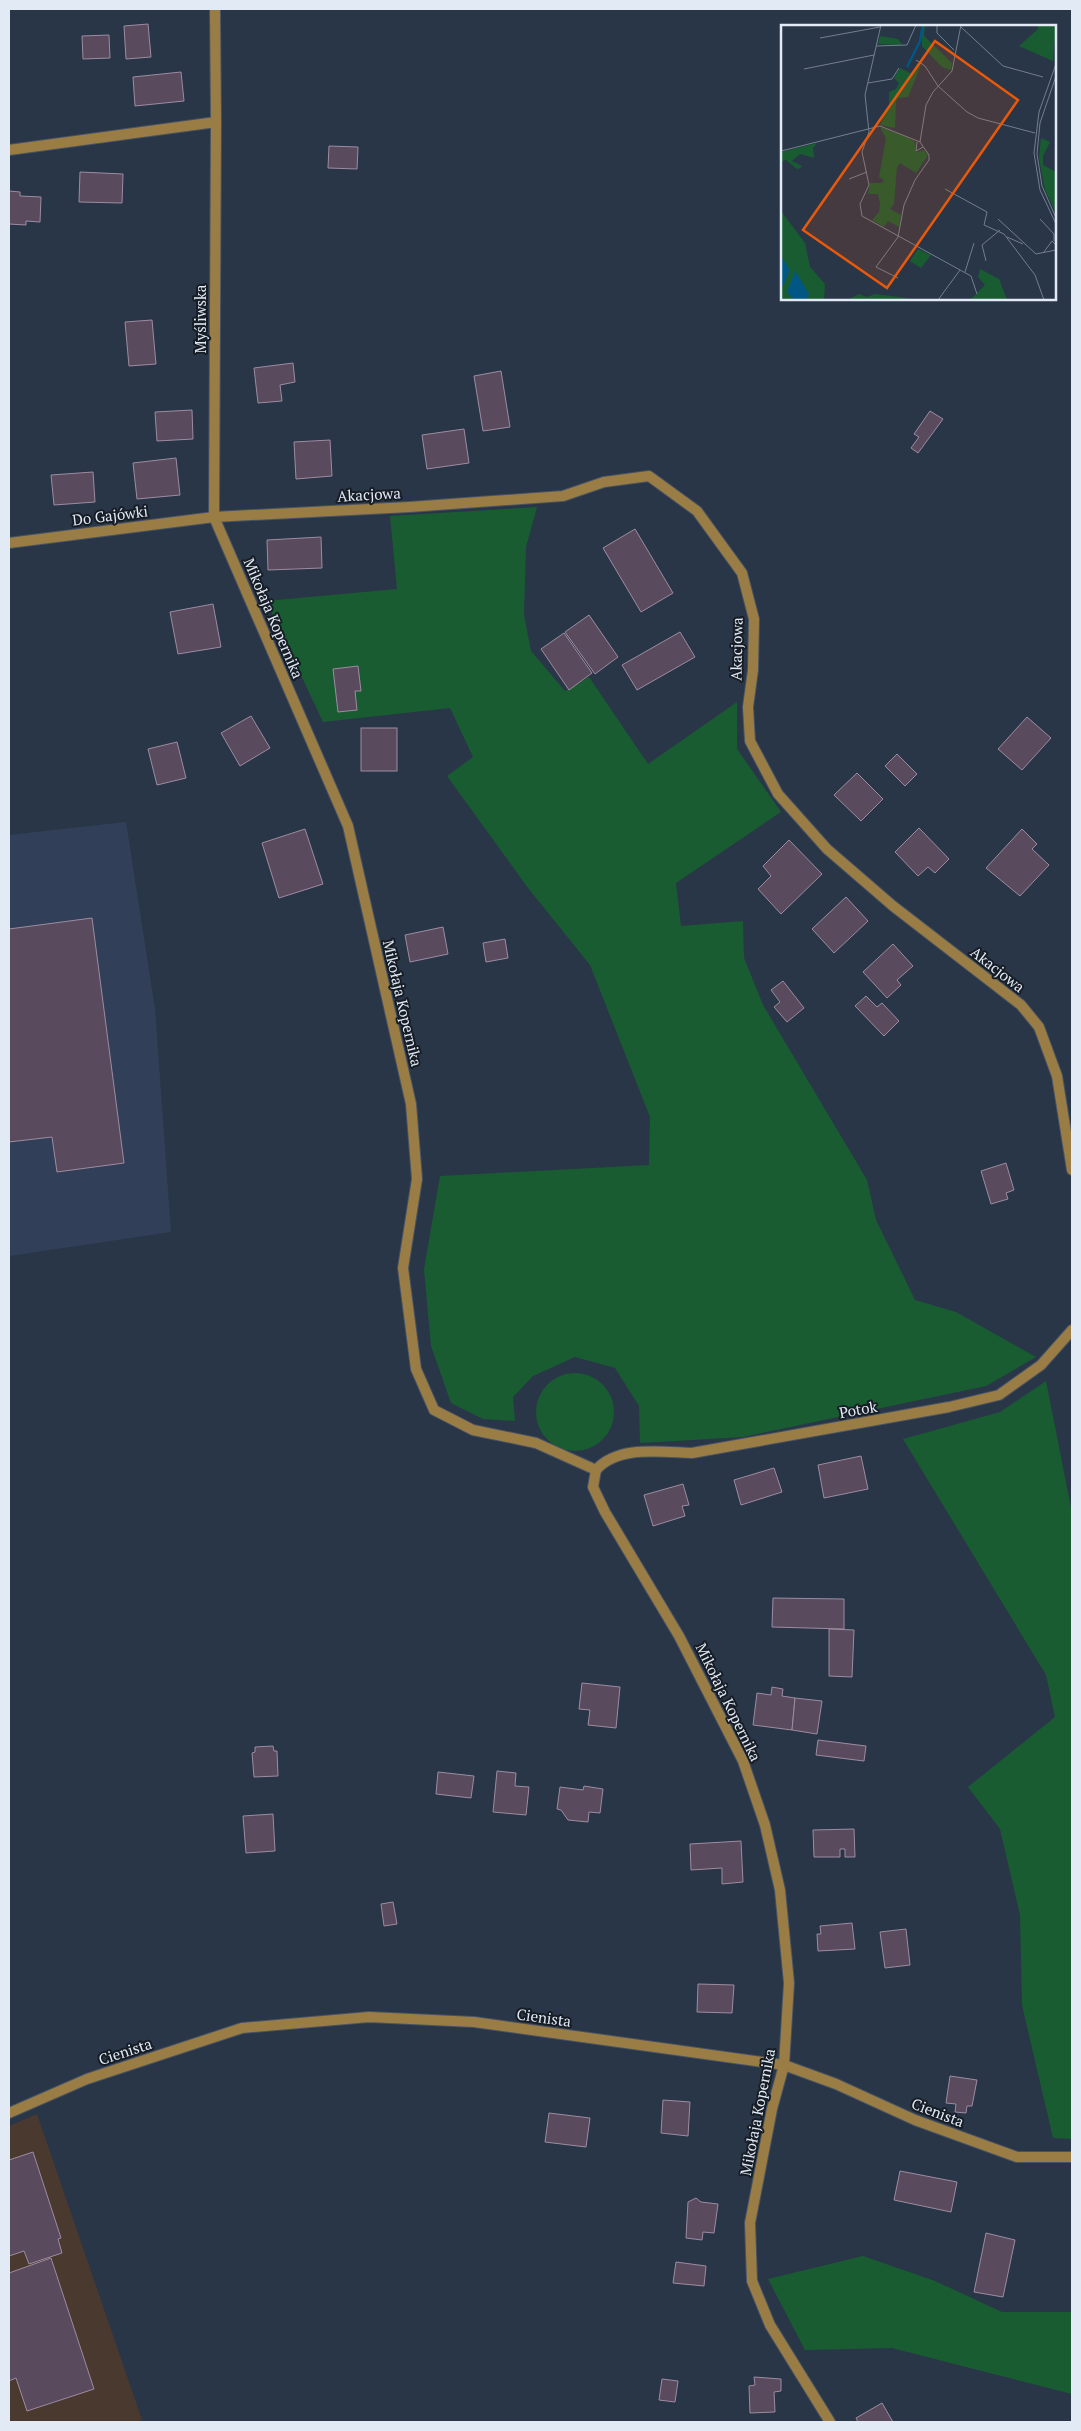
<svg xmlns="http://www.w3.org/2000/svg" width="1081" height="2431" viewBox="0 0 1081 2431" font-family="'PT Serif',serif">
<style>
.commercial{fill:#4a392e}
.built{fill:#314058}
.green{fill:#1a5c32}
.building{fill:#5a4a5d;stroke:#9d8ca1}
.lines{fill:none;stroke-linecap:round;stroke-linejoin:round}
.minor-casing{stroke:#475364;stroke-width:12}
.minor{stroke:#9a7d44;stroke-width:10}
.labels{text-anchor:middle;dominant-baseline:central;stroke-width:4;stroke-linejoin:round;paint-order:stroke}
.street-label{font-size:15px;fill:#e2eaf6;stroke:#171d25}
.inset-river{fill:none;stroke:#005783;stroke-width:2.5}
.inset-road{fill:none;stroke:#737e8e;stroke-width:1}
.view{fill:#e8590c;fill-opacity:0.15;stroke:#e8590c;stroke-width:2.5}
.inset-edge{fill:none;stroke:#e2eaf6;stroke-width:2.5}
</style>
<rect width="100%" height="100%" fill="#293648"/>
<!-- commercial -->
<path class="commercial" d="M37,2114L142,2420L135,2422H9V2126Z"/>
<!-- built -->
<path class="built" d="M126,822L155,1009L171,1232L9,1256V835Z"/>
<!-- green -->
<g class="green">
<path d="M537,507L526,547L524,615L531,651L565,691L589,677L648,764L737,702V749L781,812L676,883L681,926L743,921L744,958L763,1005L867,1180L876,1220L915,1300L956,1312L1036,1357L986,1386L743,1437L640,1443L639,1406L615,1368L575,1357L533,1376L513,1397L515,1421L483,1419L451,1403L431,1346L424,1269L440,1176L649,1165L650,1117L590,965L528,888L447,776L473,757L450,708L323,722L266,601L397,589L390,516Z"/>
<circle cx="575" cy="1412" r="39"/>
<path d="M1046,1381L1072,1513V2139L1053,2138L1022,2005L1020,1915L1000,1829L968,1787L1055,1717L1046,1675L903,1439L1000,1412Z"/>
<path d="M863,2256L935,2281L1002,2312H1072V2394L892,2348L805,2350L768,2279Z"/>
</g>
<!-- building -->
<g class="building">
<path d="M148,24L151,57L126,59L124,26Z"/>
<path d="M109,35L110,58L83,59L82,36Z"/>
<path d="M181,72L184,101L135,106L133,77Z"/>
<path d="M329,146L358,147L357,169L328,168Z"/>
<path d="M80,172L123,174L122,203L79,202Z"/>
<path d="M9,191L20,192V196L41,197L40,222L26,221V225L9,224Z"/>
<path d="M152,320L156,364L129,366L125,322Z"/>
<path d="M293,363L295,382L280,385L282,401L258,403L254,368Z"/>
<path d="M501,371L510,427L483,431L474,376Z"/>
<path d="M192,410L193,439L157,441L155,412Z"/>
<path d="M930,411L943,419L918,453L911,448L919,437L914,434Z"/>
<path d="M464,429L469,463L427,469L422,435Z"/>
<path d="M330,440L332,476L296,479L294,442Z"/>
<path d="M176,458L180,495L137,499L133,463Z"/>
<path d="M93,472L95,502L54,505L51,475Z"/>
<path d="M635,529L673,593L641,612L603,548Z"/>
<path d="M321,537L322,568L268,570L267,540Z"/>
<path d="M213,604L221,647L178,654L170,612Z"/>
<path d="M589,615L618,657L595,674L565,632Z"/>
<path d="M680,632L695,657L637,690L622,665Z"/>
<path d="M564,633L592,673L569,690L541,649Z"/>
<path d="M358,666L361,691H355L357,710L338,712L333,669Z"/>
<path d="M251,716L270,748L240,766L221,733Z"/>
<path d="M1027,717L1051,738L1022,770L998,749Z"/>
<rect x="361" y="728" width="36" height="43"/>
<path d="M177,742L186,778L157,785L148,749Z"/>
<path d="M897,754L917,774L905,786L885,766Z"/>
<path d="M857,773L883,799L861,821L834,795Z"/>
<path d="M919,828L949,859L935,873L928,867L918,876L895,852Z"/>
<path d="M305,829L323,884L279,898L262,843Z"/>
<path d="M1022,829L1037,844L1032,849L1049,865L1020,896L986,868Z"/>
<path d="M789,840L822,874L781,914L758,889L771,876L763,866Z"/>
<path d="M846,897L868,921L834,953L812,929Z"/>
<path d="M92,918L124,1163L57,1172L52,1137L9,1142V929Z"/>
<path d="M443,927L448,954L410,962L405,935Z"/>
<path d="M505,939L508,958L486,962L483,943Z"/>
<path d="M893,944L913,966L897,980L901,985L887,998L863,972Z"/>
<path d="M783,981L804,1008L787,1022L774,1007L780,1002L771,990Z"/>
<path d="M866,996L877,1007L882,1003L899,1021L884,1036L855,1006Z"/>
<path d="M1006,1163L1014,1190L1006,1193L1008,1199L991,1204L981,1171Z"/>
<path d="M861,1456L868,1489L824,1498L818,1465Z"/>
<path d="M774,1468L782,1492L741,1505L734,1480Z"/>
<path d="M683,1484L689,1505L682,1506L685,1516L653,1526L644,1495Z"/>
<path d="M773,1598L844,1599V1629L772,1627Z"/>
<path d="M829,1629L854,1630L852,1677L829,1676Z"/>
<path d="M582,1683L620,1687L616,1728L588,1725L590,1710L579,1709Z"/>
<path d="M772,1687L783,1689L782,1696L795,1698L792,1730L753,1725L757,1693L771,1695Z"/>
<path d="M795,1698L822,1701L817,1734L792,1730Z"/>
<path d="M818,1740L866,1746L864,1761L816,1755Z"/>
<path d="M273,1746L274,1751H277L278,1776L254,1777L252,1753L255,1752V1747Z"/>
<path d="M497,1771L516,1773L515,1786L529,1787L526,1815L493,1812Z"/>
<path d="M438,1772L474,1776L471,1798L436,1794Z"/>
<path d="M584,1786L603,1789L600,1813L589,1812L588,1822L568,1820L561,1810L557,1809L560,1787L583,1790Z"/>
<path d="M273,1814L275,1851L246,1853L243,1816Z"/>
<path d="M854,1829L855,1857H845V1849H840V1857H814L813,1830Z"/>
<path d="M741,1841L743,1882L722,1884V1868L691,1870L690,1844Z"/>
<path d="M393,1902L397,1924L384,1926L381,1904Z"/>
<path d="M852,1923L855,1949L818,1951L817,1934H821L820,1926Z"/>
<path d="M906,1929L910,1965L885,1968L880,1932Z"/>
<path d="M698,1984L734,1985L732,2013L697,2012Z"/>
<path d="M950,2076L977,2080L972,2106H967L966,2113L955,2112L956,2104L946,2103Z"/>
<path d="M663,2100L690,2102L688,2136L661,2133Z"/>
<path d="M549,2113L590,2118L586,2147L545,2142Z"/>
<path d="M33,2152L61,2238L58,2239L62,2253L29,2264L24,2251L9,2256V2160Z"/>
<path d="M900,2171L957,2182L951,2212L894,2200Z"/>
<path d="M696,2198L701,2202L718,2204L714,2233L703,2232L702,2240L686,2238L688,2202Z"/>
<path d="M986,2233L1015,2240L1003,2297L974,2292Z"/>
<path d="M51,2258L94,2389L27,2411L16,2378L9,2381V2273Z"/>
<path d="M676,2262L706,2266L704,2286L673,2283Z"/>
<path d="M754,2377L781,2379V2391L774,2392L775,2412L750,2413L749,2386L755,2385Z"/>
<path d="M662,2379L678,2381L675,2402L659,2400Z"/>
<path d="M882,2403L893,2422H858L856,2418Z"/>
</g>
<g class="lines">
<!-- minor casing -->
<g class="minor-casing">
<g id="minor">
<path d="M215,9L216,122"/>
<path d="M9,150L216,122L214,517L348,826L411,1104L417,1179L403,1268L416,1369L434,1410L473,1430L536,1443L596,1470"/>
<path d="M9,543L214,517L409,507L563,496L604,482L649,476L697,511L742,573L754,619L753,670L748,707L750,741L778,794L827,849L893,906L1021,1005L1039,1027L1057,1076L1072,1170"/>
<path d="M596,1470L593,1487L605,1512L679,1636L743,1761L765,1825L780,1890L789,1983L784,2065L772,2109L750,2223L752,2281L770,2325L830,2422"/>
<path d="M596,1470C618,1445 661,1452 692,1453L949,1407L999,1395L1041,1365L1072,1330"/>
<path d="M9,2113L87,2079L242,2028L369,2017L474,2022L784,2065L836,2084L915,2120L1017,2157H1072"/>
</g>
</g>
<!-- minor -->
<use href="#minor" class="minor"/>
</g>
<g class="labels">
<!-- street labels -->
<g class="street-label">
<text transform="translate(200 319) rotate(-90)">Myśliwska</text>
<text transform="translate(369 494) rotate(-3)">Akacjowa</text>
<text transform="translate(110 515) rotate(-7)">Do Gajówki</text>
<text transform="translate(274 618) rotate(67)">Mikołaja Kopernika</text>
<text transform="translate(736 649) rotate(-89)">Akacjowa</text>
<text transform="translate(998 969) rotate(38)">Akacjowa</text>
<text transform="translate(403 1003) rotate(77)">Mikołaja Kopernika</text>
<text transform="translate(858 1409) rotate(-10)">Potok</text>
<text transform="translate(729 1702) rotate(64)">Mikołaja Kopernika</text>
<text transform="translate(544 2017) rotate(8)">Cienista</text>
<text transform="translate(125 2051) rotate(-18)">Cienista</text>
<text transform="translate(757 2112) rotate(-79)">Mikołaja Kopernika</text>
<text transform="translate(938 2112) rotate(21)">Cienista</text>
</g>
</g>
<!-- overview -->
<g transform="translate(781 25)">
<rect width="275" height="275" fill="#293648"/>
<path d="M141,0H144L143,11L171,38L170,45L161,42L141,21ZM256,0H275L272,36L238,21L257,4ZM99,11L117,14L121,20L97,19ZM137,39L140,40L127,72L117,73L115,77L114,103L99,100L108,80V67L115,64L118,58L113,53L119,43L131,49ZM99,102L126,112L134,117L135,127L143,125L147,130L135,148L119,138L116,142L113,179L109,184L120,190L118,202L107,196L103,202L91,195L98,187L99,179L97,169H87L89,158H101L103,155L98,152L105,113ZM260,113L269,117L262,131V140L275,147V188L264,165L258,133ZM36,118L32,123L33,133L19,129L11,136L21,141L19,143L16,144L5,135L0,137V127ZM0,186L24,218L29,242L44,259L43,275H0ZM137,224L150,230L140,243L129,236ZM199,244L218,254L226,275H189L204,260L197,252ZM78,269L86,272L94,269L140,275H66Z" fill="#1a5c32"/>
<path d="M0,231L9,245L2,261H0ZM14,246L28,269L25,275H13L6,267Z" fill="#005783"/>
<path class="inset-river" d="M126,42L139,16L142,0"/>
<path class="inset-road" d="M100,0L84,70L88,107L81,127L88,160L79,179L81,191L190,251L196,269M156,0V8L173,25M180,2L222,41L262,52M39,13L99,2M95,21L126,20L135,0M135,35L144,41L157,61L186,87L197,93L254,108M275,39L258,87L253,128L259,165L275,199M23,44L93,30M275,51L259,98L256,129L261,161L275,193M87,58L111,54L118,43M136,117L135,126L142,122M139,117L145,80L152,67L171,46L180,0M0,126L99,101L139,117M68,154L86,147M164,164L206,187L203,200L223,209L254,250L263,275M217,194L255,229L275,225M259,194L273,209V216M226,212L242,219M263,227L271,216L275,220M205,236L201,220L219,205M184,247L193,218M117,253L95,242L117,212L123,180L134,155L148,135V130L139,117M157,275L179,245"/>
<path class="view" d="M154,16L237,75L106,263L22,205Z"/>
<rect width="275" height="275" class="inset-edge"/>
</g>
<!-- border -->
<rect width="1081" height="2431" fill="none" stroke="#e2eaf6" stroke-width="20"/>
</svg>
